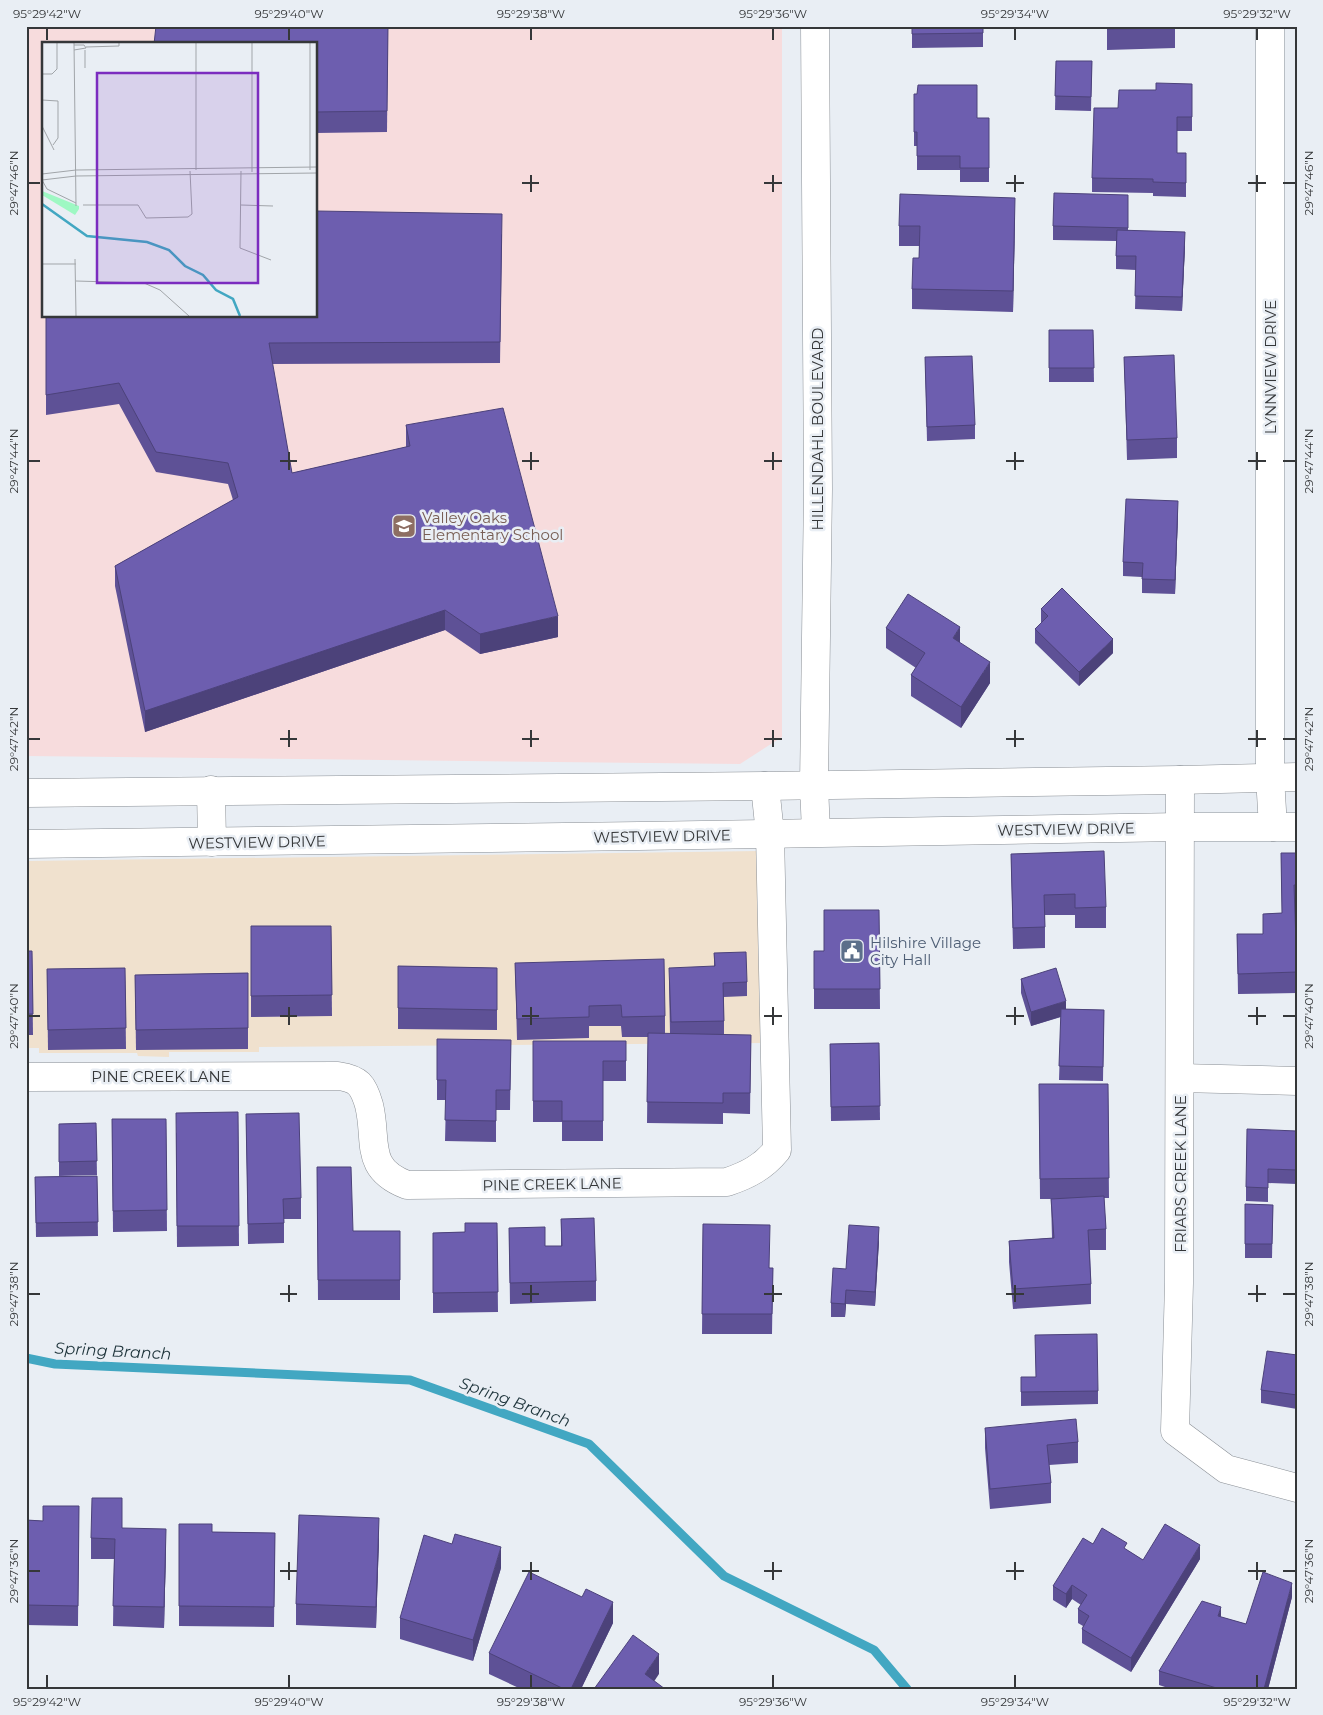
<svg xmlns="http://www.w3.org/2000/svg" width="1323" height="1715" viewBox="0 0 1323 1715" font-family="Montserrat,sans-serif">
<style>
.commercial{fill:#f0e1ce}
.education{fill:#f7dcdd;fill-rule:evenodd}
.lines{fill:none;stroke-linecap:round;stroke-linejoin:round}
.stream{stroke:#42a7c2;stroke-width:9}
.street-casing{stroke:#8a8f95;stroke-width:29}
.secondary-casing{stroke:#8a8f95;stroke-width:29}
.street{stroke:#fff;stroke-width:28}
.secondary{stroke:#fff;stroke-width:28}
.wall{fill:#5e5196}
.shaded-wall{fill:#4c427a}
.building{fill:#6d5eaf;stroke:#4c427a}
.ticks{fill:none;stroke:#353739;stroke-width:2}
.labels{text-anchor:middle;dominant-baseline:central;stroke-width:5;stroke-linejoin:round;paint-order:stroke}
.street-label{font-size:15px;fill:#353739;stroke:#e9eef4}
.education-label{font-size:15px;fill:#785e54;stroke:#e9eef4;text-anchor:start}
.service-label{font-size:15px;fill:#4e5e75;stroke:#e9eef4;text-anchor:start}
.water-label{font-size:16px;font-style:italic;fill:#1d333a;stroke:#e9eef4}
.inset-river{fill:none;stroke:#42a7c2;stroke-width:2.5}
.inset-road{fill:none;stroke:#a1a5a9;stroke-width:1}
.view{fill:#7b2cbf;fill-opacity:0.15;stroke:#7b2cbf;stroke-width:2.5}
.inset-edge{fill:none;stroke:#353739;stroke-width:2.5}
.neatline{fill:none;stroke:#353739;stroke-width:2}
.ticks-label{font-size:12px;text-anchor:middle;fill:#353739}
</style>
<rect width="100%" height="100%" fill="#e9eef4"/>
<!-- commercial -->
<path class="commercial" d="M759,851L762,1043L259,1047V1052H169V1057L138,1056L137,1053H39V1048H26V861Z"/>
<!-- education -->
<path class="education" d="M26,26H782V737L740,764L26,756ZM44,44H316V316H44Z"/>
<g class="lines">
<!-- stream -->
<path class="stream" d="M26,1358L55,1364L410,1380L589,1444L724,1576L874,1650L907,1689"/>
<!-- street casing -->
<g class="street-casing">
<g id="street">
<path d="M815,26L818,489L814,785L816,832"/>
<path d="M1270,26V777L1273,827"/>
<path d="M1180,780L1179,1283L1175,1431L1226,1469L1297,1488"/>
<path d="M26,1077L338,1076C345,1077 354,1079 359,1084C364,1089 367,1098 369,1105C378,1141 363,1168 407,1185L727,1182C748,1175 763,1167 777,1150L770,834L765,786"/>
<path d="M1180,1078L1297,1081"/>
</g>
</g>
<!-- secondary casing -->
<g class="secondary-casing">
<g id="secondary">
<path d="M211,790L212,842"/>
<path d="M26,793L765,786L1180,780L1297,777"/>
<path d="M26,844L639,836L1180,827H1297"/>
</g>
</g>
<!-- street -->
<use href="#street" class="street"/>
<!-- secondary -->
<use href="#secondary" class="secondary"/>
</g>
<!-- wall -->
<g class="wall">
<path d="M388,26L387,132L316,133V44Z"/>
<path d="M912,26H983V47L912,48Z"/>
<path d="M1107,26H1175V48L1107,50Z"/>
<path d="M1056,61H1092L1091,111L1055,110Z"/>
<path d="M1192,84V131H1177V153H1186V197L1153,196V193L1092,192V178L1156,90Z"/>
<path d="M914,94L977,118H989V182H960V170H917V146H914Z"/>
<path d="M1128,195V230L1185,246L1182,311L1135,309L1136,270L1116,269V241L1053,240V226Z"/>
<path d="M1015,218L1013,312L912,309V289L919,258V246H899V226Z"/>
<path d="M502,234L500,363L272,364L292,473L406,447V425L558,637L480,654L445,630L145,732L115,586V566L233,500L228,484L156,472L119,404L46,415V316H316Z"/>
<path d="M1049,330H1093L1094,382H1049Z"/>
<path d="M925,357L975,425V439L927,441Z"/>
<path d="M1124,357L1177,438V458L1127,460Z"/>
<path d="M1178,515L1175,594L1142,593V577L1123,576V562Z"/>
<path d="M1041,609L1113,653L1079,686L1035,643V629L1041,623Z"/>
<path d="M886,628L960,643L990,683L961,728L911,696V675L916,668L886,648Z"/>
<path d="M1281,853H1297V906H1295L1297,993L1238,994L1237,934H1263V914L1282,913Z"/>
<path d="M1011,854L1106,907V928H1075V915H1045V948L1013,949Z"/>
<path d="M879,910L880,1009H814V951H824Z"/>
<path d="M251,926H331L332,1016L251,1017Z"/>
<path d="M26,951H32L33,1035H26Z"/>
<path d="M714,953L747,982V996L724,997V1035H751L750,1114L723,1113V1124L647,1123L648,1037H622L621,1026H589V1038L517,1040L515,963L665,1016V1034H670L669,982L714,966Z"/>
<path d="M398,966L497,968V1030L398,1029Z"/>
<path d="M125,968L126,1049L48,1050L47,969Z"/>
<path d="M248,973V1049L136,1050L135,975Z"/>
<path d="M1021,979L1066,1009L1104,1010L1103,1081L1059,1080L1061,1017L1031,1026L1021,993Z"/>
<path d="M511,1040L510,1110H496V1142L445,1141L446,1100H437V1080Z"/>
<path d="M533,1041H626V1081H603V1141H562V1122H533Z"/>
<path d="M879,1043L880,1120L831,1121L830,1044Z"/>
<path d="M1039,1084H1108L1109,1198H1104L1106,1229V1250H1090L1091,1284V1304L1013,1309L1009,1262V1241L1052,1238L1051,1199H1056H1040Z"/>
<path d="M238,1112L239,1246L177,1247L176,1133Z"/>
<path d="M246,1114L301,1198V1219H284V1243L248,1244Z"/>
<path d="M112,1119H166L167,1231L113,1232Z"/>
<path d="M96,1123L97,1175L59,1176V1124Z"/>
<path d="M1297,1131V1184L1268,1183V1202L1246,1201V1187Z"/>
<path d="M317,1167L353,1231H400V1300H318Z"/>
<path d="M97,1176L98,1236L36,1237L35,1177Z"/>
<path d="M1245,1204L1273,1205L1272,1258H1245Z"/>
<path d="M561,1219L596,1281V1301L510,1304L509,1228L545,1246H561Z"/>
<path d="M497,1223L498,1312L433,1313V1233L465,1232Z"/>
<path d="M703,1224L770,1268H773L772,1334H702Z"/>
<path d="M879,1241L875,1306L846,1304L845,1317H831V1303L846,1269Z"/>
<path d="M1297,1355V1409L1261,1403V1390Z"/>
<path d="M1021,1377L1098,1391V1404L1021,1406Z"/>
<path d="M985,1428L1078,1442V1463L1049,1465L1051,1483V1503L990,1509L985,1448Z"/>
<path d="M79,1506L78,1626L26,1625V1520L43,1521Z"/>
<path d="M179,1524L212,1532L275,1533L274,1627L179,1626Z"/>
<path d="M122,1528L166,1549L164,1628L113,1626L114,1559H91V1538Z"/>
<path d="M379,1538L376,1628L296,1625V1604Z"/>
<path d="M1093,1544L1127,1550L1143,1560L1200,1559L1131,1672L1082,1643V1629L1083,1626L1078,1623V1609L1081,1605L1072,1599L1066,1608L1053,1600V1586Z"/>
<path d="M501,1568L473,1661L400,1639V1618Z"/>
<path d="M582,1597L613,1623L581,1689H521L489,1674V1653Z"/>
<path d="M1292,1597L1268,1689H1171L1159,1685V1671L1221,1617L1246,1624Z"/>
</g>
<!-- shaded-wall -->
<g class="shaded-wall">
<path d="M1015,198V218L1013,312V291Z"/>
<path d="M1185,232V246L1182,311V297Z"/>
<path d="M1178,501V515L1175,594V580Z"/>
<path d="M445,610V630L145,732V711Z"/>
<path d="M558,616V637L480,654V634Z"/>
<path d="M960,627V648L953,638Z"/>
<path d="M1113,639V653L1079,686V672Z"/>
<path d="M990,662V683L961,728V707Z"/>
<path d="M1066,1001V1015L1031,1026V1012Z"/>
<path d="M879,1227V1241L875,1306V1292Z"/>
<path d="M846,1290V1304L845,1317V1304Z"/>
<path d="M379,1518V1538L376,1628V1607Z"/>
<path d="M166,1529V1549L164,1628V1607Z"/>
<path d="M1200,1545V1559L1131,1672V1658Z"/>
<path d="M501,1547V1568L473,1661V1640Z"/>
<path d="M1292,1583V1597L1268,1689H1264Z"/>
<path d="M1072,1585V1599L1066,1608V1594Z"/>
<path d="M613,1602V1623L581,1689H571Z"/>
<path d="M1221,1607V1621L1218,1616Z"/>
<path d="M659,1654V1674L649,1689L645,1674Z"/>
</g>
<!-- building -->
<g class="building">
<path d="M156,26H388L387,111L316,112V44H154Z"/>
<path d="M912,26H983V33L912,34Z"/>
<path d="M1107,26H1175V28L1107,29Z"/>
<path d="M1056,61H1092L1091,97L1055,96Z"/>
<path d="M1156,83L1192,84V117H1177V153H1186V183L1153,182V179L1092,178L1094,108H1118L1119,90H1156Z"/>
<path d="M918,85H977V118H989V168H960V156H917V132H914V94H917Z"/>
<path d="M1054,193L1128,195V228L1053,226Z"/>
<path d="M900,194L1015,198L1013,291L912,289L913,258H919L920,226H899Z"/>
<path d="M316,211L502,214L500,342L269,343L292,473L410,446L406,425L503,408L558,616L480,634L445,610L145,711L115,566L238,497L228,463L156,452L119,383L46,395V316H316Z"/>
<path d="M1117,230L1185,232L1182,297L1135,296L1136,256H1116Z"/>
<path d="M1049,330H1093L1094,368H1049Z"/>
<path d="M1174,355L1177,438L1127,440L1124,357Z"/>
<path d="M972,356L975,425L927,427L925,357Z"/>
<path d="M1126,499L1178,501L1175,580L1142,579L1143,563L1123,562Z"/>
<path d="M1062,588L1113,639L1079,672L1035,629L1048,616L1041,609Z"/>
<path d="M908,594L960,627L953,638L990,662L961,707L911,675L925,653L886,628Z"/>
<path d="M1104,851L1106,907L1075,908V894L1044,895L1045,927L1013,928L1011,854Z"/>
<path d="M1281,853H1297V885H1294L1297,972L1238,974L1237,934H1263V914L1282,913Z"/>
<path d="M824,910H879L880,989H814V951H824Z"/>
<path d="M251,926H331L332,995L251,996Z"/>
<path d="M26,951H32L33,1014H26Z"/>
<path d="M746,952L747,982L723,983L724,1021L671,1022L669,968L715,966L714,953Z"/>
<path d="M664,959L665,1016L622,1017L621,1005L589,1006V1017L517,1019L515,963Z"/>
<path d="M398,966L497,968V1010L398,1008Z"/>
<path d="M125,968L126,1028L48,1030L47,969Z"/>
<path d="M1056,968L1066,1001L1031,1012L1021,979Z"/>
<path d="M248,973V1028L136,1030L135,975Z"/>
<path d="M1061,1009L1104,1010L1103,1067L1059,1066Z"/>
<path d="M648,1033L751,1035L750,1093H723V1103L647,1102Z"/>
<path d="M437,1039L511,1040L510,1090H496V1121L445,1120L446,1080H437Z"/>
<path d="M533,1041H626V1061H603V1121H562V1101H533Z"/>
<path d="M879,1043L880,1106L831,1107L830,1044Z"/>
<path d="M1039,1084H1108L1109,1178L1040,1179Z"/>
<path d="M238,1112L239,1226H177L176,1113Z"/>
<path d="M299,1113L301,1198L283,1199L284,1223L248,1224L246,1114Z"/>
<path d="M112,1119H166L167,1210L113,1211Z"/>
<path d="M96,1123L97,1161L59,1162V1124Z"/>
<path d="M1247,1129L1297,1131V1170L1268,1169V1188L1246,1187Z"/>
<path d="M317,1167H351L353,1231H400V1280H318Z"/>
<path d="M97,1176L98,1222L36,1223L35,1177Z"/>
<path d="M1104,1196L1106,1229L1088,1230L1091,1284L1013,1289L1009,1241L1054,1238L1051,1199Z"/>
<path d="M1245,1204L1273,1205L1272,1244H1245Z"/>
<path d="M594,1218L596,1281L510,1283L509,1228L545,1227V1246H562L561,1219Z"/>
<path d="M465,1223H497L498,1292L433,1293V1233L465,1232Z"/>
<path d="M703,1224L770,1225L769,1268H773L772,1314H702Z"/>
<path d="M849,1225L879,1227L875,1292L846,1290L845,1304L831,1303L833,1268L846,1269Z"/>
<path d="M1097,1334L1098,1391L1021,1392V1377H1036L1035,1335Z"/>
<path d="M1267,1351L1297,1355V1395L1261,1390Z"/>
<path d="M1076,1419L1078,1442L1047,1445L1051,1483L990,1489L985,1428Z"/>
<path d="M92,1498H122V1528L166,1529L164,1607L113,1606L115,1539L91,1538Z"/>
<path d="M43,1506H79L78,1606L26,1605V1520L43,1521Z"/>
<path d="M299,1515L379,1518L376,1607L296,1604Z"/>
<path d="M179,1524H212V1532L275,1533L274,1607L179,1606Z"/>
<path d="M1165,1524L1200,1545L1131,1658L1082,1629L1089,1616L1078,1609L1087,1595L1072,1585L1066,1594L1053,1586L1083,1538L1093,1544L1102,1528L1127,1543L1124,1548L1143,1560Z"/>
<path d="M455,1534L501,1547L473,1640L400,1618L424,1535L452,1544Z"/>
<path d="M529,1572L582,1597L586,1589L613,1602L571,1689H564L489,1653Z"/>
<path d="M1263,1572L1292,1583L1264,1689H1220L1159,1671L1202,1601L1221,1607L1218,1616L1246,1624Z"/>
<path d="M633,1635L659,1654L645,1674L665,1689H594Z"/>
</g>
<!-- ticks -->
<path class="ticks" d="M47,28V40M289,28V40M531,28V40M773,28V40M1015,28V40M1257,28V40M531,175V192M773,175V192M1015,175V192M1257,175V192M28,183H40M522,183H539M764,183H782M1006,183H1024M1248,183H1266M1283,183H1296M289,452V470M531,452V470M773,452V470M1015,452V470M1257,452V470M28,461H40M280,461H297M522,461H539M764,461H782M1006,461H1024M1248,461H1266M1283,461H1296M289,730V747M531,730V747M773,730V747M1015,730V747M1257,730V747M28,739H40M280,739H297M522,739H539M764,739H782M1006,739H1024M1248,739H1266M1283,739H1296M289,1007V1025M531,1007V1025M773,1007V1025M1015,1007V1025M1257,1007V1025M28,1016H40M280,1016H297M522,1016H539M764,1016H782M1006,1016H1024M1248,1016H1266M1283,1016H1296M289,1285V1302M531,1285V1302M773,1285V1302M1015,1285V1302M1257,1285V1302M28,1294H40M280,1294H297M522,1294H539M764,1294H782M1006,1294H1024M1248,1294H1266M1283,1294H1296M289,1562V1580M531,1562V1580M773,1562V1580M1015,1562V1580M1257,1562V1580M28,1571H40M280,1571H297M522,1571H539M764,1571H782M1006,1571H1024M1248,1571H1266M1283,1571H1296M47,1675V1688M289,1675V1688M531,1675V1688M773,1675V1688M1015,1675V1688M1257,1675V1688"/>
<!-- icons -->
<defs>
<g id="school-square" transform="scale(1.25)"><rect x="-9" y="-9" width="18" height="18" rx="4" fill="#8d6e63" stroke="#e9eef4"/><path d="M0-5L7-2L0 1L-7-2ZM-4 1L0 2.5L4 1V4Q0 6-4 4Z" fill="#fff"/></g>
<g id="civic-square" transform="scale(1.25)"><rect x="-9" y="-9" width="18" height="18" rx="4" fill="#5c6f8a" stroke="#e9eef4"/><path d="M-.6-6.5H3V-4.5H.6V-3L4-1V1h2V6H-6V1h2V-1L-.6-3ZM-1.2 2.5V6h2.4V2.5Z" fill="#fff"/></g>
</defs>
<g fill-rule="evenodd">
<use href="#school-square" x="404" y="526"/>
<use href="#civic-square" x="852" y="951"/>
</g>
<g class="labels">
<!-- street labels -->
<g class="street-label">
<text transform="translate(1270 367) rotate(-90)">LYNNVIEW DRIVE</text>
<text transform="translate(817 429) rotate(-90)">HILLENDAHL BOULEVARD</text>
<text transform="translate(1066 829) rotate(-1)">WESTVIEW DRIVE</text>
<text transform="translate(662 836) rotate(-1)">WESTVIEW DRIVE</text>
<text transform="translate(257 842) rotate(-1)">WESTVIEW DRIVE</text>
<text x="161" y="1076">PINE CREEK LANE</text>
<text transform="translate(1180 1174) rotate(-90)">FRIARS CREEK LANE</text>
<text transform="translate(552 1184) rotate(-1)">PINE CREEK LANE</text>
</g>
<!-- education labels -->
<g class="education-label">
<text x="422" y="517">Valley Oaks<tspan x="422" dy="17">Elementary School</tspan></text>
</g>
<!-- service labels -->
<g class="service-label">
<text x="870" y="942">Hilshire Village<tspan x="870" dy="17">City Hall</tspan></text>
</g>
<!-- water labels -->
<g class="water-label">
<text transform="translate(113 1351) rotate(3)">Spring Branch</text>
<text transform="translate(515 1402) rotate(20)">Spring Branch</text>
</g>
</g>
<!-- overview -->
<g transform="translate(42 42)">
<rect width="275" height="275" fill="#e9eef4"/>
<path d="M0,149L37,164V167L33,173L0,153Z" fill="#9ef8c3"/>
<path class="inset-river" d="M0,162L45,194L105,200L127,208L143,224L161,233L174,248L191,257L198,274"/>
<path class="inset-road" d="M32,1L34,164M154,1V128M210,1V130M44,5L77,4V1M32,8L44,6L42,3H32M43,8V26M0,32H10L15,27V1M0,58L16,59V96L11,103M0,84L12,108M268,128V1M199,129L198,206L229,218M0,132L34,128L275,125M0,138L5,147L34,161M0,138L34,134L275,131M41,163H96L104,176L146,175L150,172L148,129M199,163L231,164M33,217L34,274M0,222H34M34,239L102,241L118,248L147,274"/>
<path class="view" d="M55,31H216V241H55Z"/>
<rect width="275" height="275" class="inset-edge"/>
</g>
<!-- border -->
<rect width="1323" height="1715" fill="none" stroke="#e9eef4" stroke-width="55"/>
<rect x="28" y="28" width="1268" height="1660" class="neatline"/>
<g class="ticks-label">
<text x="47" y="18">95°29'42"W</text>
<text x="289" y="18">95°29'40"W</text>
<text x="531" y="18">95°29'38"W</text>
<text x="773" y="18">95°29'36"W</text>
<text x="1015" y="18">95°29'34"W</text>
<text x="1257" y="18">95°29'32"W</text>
<text transform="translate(14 183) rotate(-90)" y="4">29°47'46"N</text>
<text transform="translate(1309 183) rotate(-90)" y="4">29°47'46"N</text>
<text transform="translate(14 461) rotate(-90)" y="4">29°47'44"N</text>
<text transform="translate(1309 461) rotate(-90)" y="4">29°47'44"N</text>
<text transform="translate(14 739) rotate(-90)" y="4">29°47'42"N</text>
<text transform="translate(1309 739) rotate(-90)" y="4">29°47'42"N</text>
<text transform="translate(14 1016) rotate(-90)" y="4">29°47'40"N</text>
<text transform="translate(1309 1016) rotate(-90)" y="4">29°47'40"N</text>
<text transform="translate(14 1294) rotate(-90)" y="4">29°47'38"N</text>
<text transform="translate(1309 1294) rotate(-90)" y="4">29°47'38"N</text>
<text transform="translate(14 1571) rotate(-90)" y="4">29°47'36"N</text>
<text transform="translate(1309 1571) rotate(-90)" y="4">29°47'36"N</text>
<text x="47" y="1706">95°29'42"W</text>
<text x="289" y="1706">95°29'40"W</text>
<text x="531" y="1706">95°29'38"W</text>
<text x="773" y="1706">95°29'36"W</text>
<text x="1015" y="1706">95°29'34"W</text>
<text x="1257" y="1706">95°29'32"W</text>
</g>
</svg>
